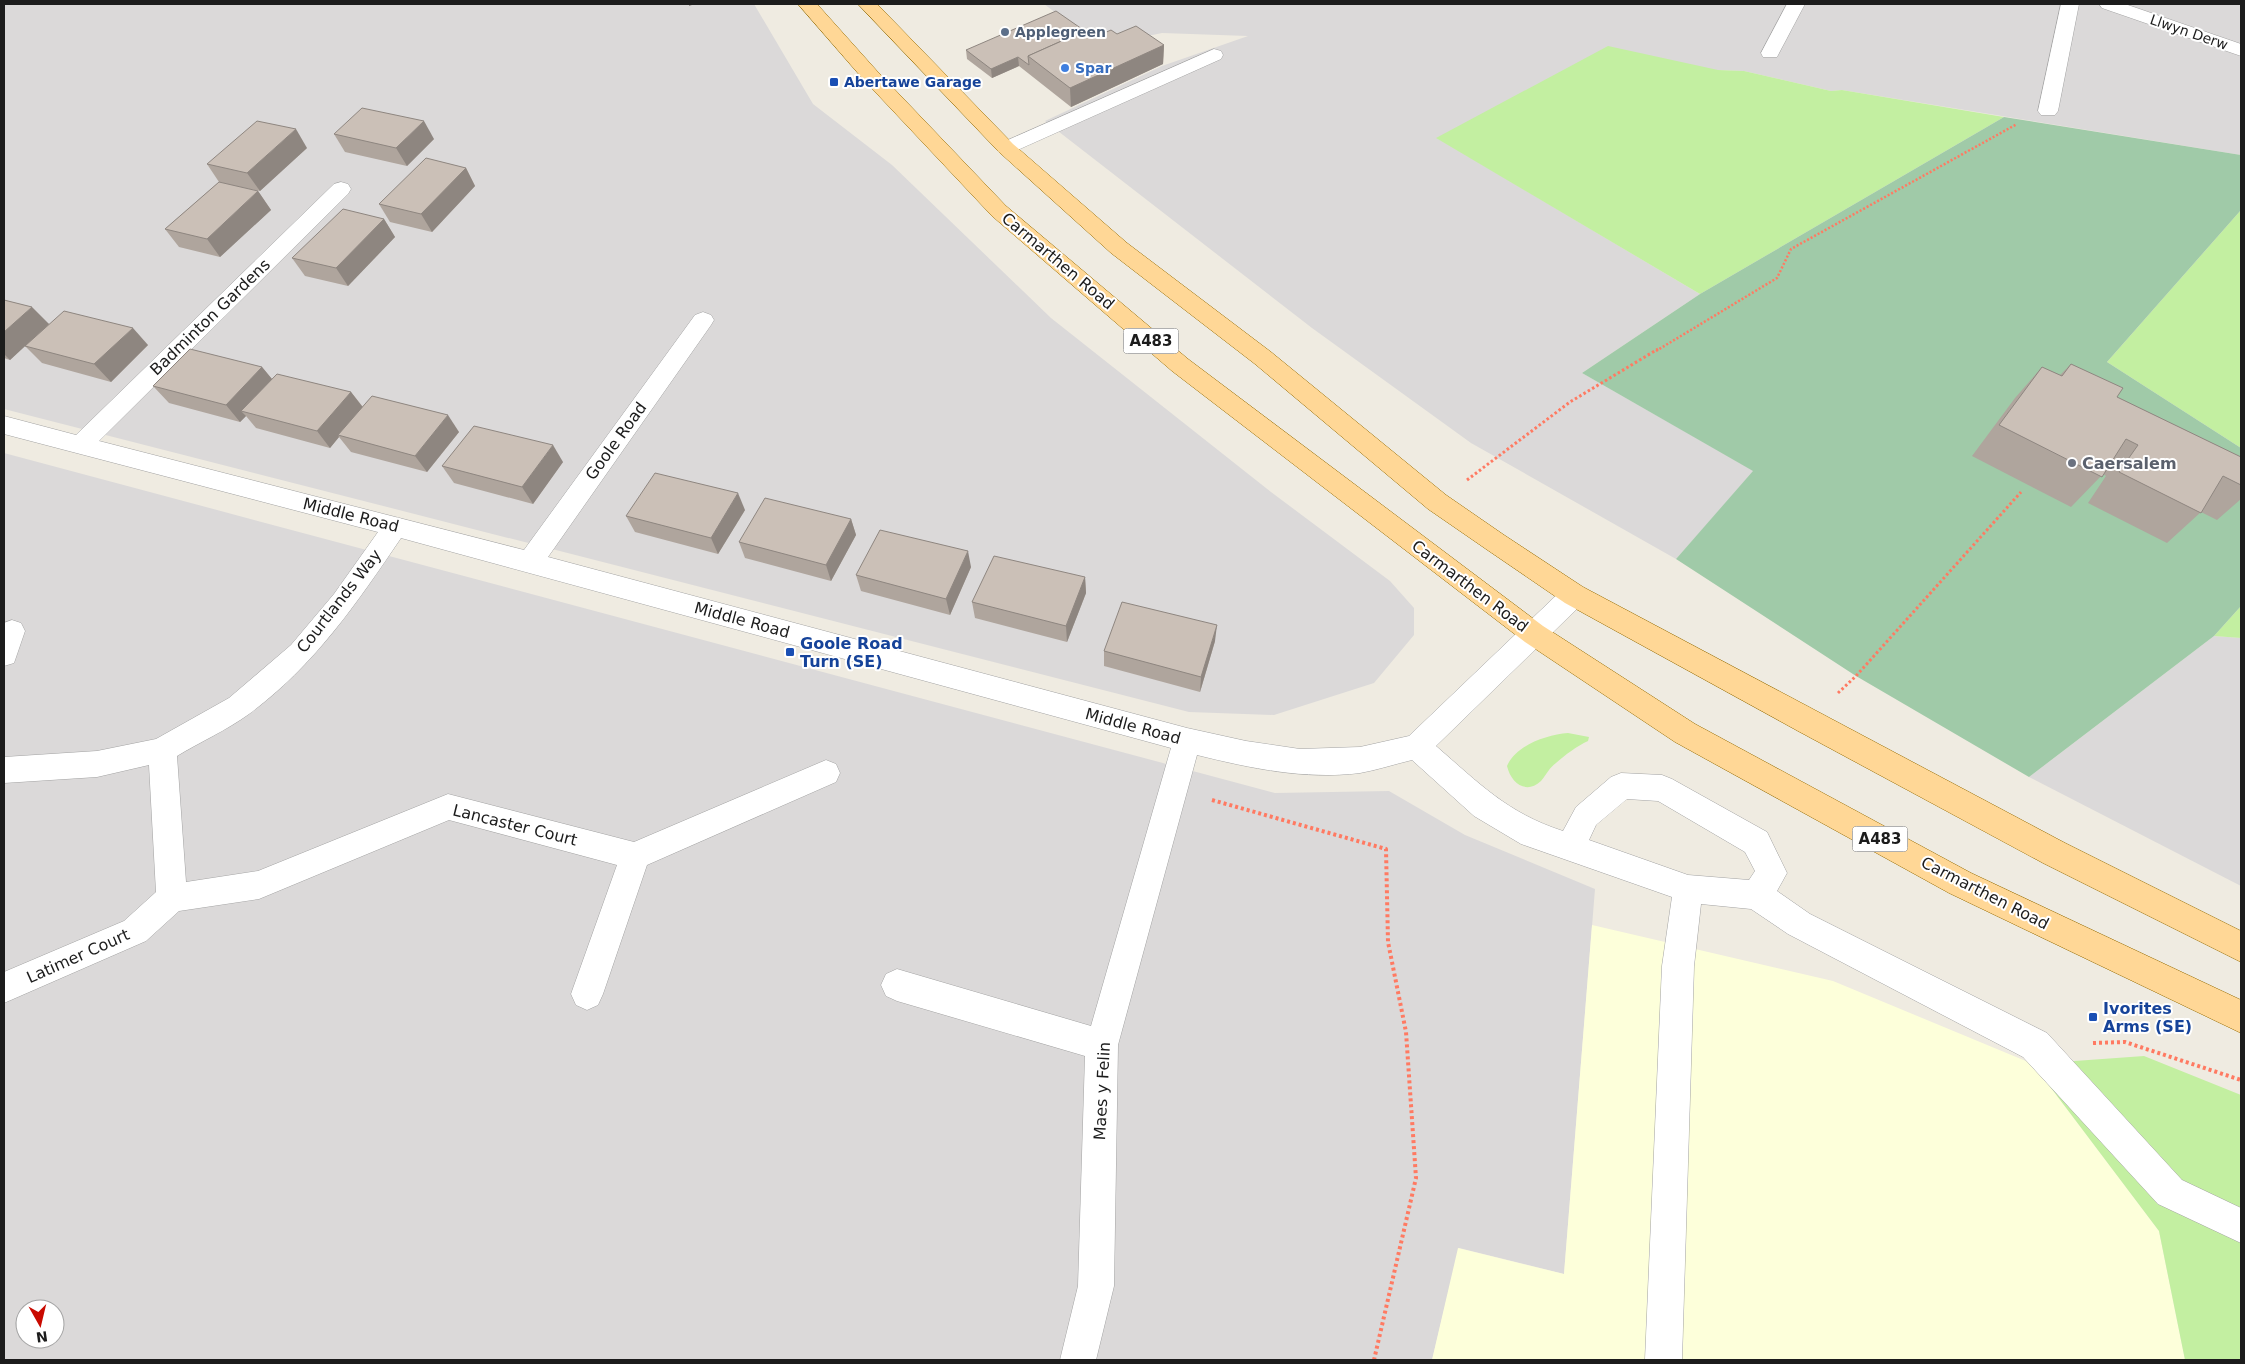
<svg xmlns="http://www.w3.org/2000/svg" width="2245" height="1364" viewBox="0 0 2245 1364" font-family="'DejaVu Sans',sans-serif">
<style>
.residential{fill:#dbd9d9;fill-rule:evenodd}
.education{fill:#fdffda}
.grass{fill:#c3efa1}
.cemetery{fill:#a0caa8}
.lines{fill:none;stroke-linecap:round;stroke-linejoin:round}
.minor-casing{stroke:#a3a3a3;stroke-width:1}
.major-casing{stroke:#956b00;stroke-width:1}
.path-far2{stroke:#ff7a62;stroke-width:2.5;stroke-dasharray:2 2;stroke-linecap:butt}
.path-far1{stroke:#ff7a62;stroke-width:3;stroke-dasharray:2.5 2.5;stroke-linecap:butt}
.path{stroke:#ff7a62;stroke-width:4;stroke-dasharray:3 3;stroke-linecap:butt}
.minor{fill:#fff;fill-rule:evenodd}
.major{fill:#ffd796;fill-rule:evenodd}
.wall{fill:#afa59d}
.shaded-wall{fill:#8e8680}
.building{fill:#cbc0b7;stroke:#8e8680}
.service-dot{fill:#5c6f8a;stroke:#fff;stroke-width:2}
.shop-dot{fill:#3f7fe0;stroke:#fff;stroke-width:2}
.transit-dot{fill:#1a4fb4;stroke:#fff;stroke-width:2}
.worship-dot{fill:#6b7280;stroke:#fff;stroke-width:2}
.labels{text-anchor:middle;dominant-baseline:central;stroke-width:4;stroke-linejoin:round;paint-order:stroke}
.far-service-label{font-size:14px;font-weight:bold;fill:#4e5e75;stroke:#fff;text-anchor:start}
.far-street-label{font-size:14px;fill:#1c1c1c;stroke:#fff}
.far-shop-label{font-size:14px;font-weight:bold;fill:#366cbe;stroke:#fff;text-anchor:start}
.far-transit-label{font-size:14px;font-weight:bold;fill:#164399;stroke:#fff;text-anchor:start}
.shield{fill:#fff;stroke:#606060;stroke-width:1}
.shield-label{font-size:15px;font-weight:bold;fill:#1c1c1c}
.street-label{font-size:16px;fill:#1c1c1c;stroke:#fff}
.worship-label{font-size:16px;font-weight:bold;fill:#5b616d;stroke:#fff;text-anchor:start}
.transit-label{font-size:16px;font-weight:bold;fill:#164399;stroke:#fff;text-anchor:start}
</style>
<rect width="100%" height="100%" fill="#efebe1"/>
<!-- residential -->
<g class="residential">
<path d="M4,4H754L813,104L892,165L1051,318L1271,492L1390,581L1414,608V635L1374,683L1274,715L1189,712L4,409Z"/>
<path d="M1044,4H2241V155L1842,90L1831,91L1744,71L1718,70L1437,138L1700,294L1582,373L1754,471L1676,559L1471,443L1312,328L1045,121L1162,66L1248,36L1162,33L1100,46Z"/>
<path d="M4,453L1275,793L1389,791L1465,835L1595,889L1564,1274L1459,1248L1432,1360H4ZM25,1309H55V1339H25Z"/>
<path d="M2214,636L2241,638V886L2029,777Z"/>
</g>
<!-- education -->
<path class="education" d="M1592,925L1833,981L2033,1064L2159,1231L2185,1360H1432L1458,1248L1564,1274Z"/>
<!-- grass -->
<g class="grass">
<path d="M1608,46L1718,70L1744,71L1831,91L1842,90L2004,117L1700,294L1436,138Z"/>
<path d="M2241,210V448L2107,362Z"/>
<path d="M2241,606V638L2214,636Z"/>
<path d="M1568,733L1589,737L1588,741C1577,746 1565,755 1556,763C1550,767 1546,775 1541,781C1526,795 1511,783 1507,766C1516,745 1546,735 1568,733Z"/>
<path d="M2144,1056L2241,1095V1360H2185L2159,1231L2033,1064Z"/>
</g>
<!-- cemetery -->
<path class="cemetery" d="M2004,117L2241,155V210L2107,362L2241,448V606L2214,636L2029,777L1856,676L1676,559L1753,471L1582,373L1700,294Z"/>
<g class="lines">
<!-- minor casing -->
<g class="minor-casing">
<g id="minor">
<path d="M1787,4H1805L1777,57H1763L1761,53Z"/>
<path d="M2061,4H2079L2058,111L2055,115H2041L2038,111Z"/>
<path d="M2099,4H2125L2241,44V56L2102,8Z"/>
<path d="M1214,49L1221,51L1223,55L1221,59L1013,152L1006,154L999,152L996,148L999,144Z"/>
<path d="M341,182L348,184L351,189L348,194L99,441L524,550L695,315L703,312L711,315L714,320L711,325L548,557L1187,728L1246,741L1300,749L1360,747L1409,736L1565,587L1574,584L1583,587L1587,595L1583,603L1436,746C1479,783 1507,813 1563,831L1576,807L1611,777L1621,773L1662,775L1672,779L1767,832L1787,873L1777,891L1810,914L2047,1033L2182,1180L2241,1208V1243L2158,1204L2023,1057L1788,934L1751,909L1701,904L1694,966L1682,1360H1645L1662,966L1672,897L1521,844L1474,816L1412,760C1395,764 1377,770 1360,773C1305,780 1250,768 1197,755L1118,1045L1114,1286L1096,1360H1060L1078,1286L1085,1056L897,1001L886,996L881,985L886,974L897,969L1091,1026L1171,748L401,538C356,604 315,665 249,714C227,730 200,742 177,756L186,882L258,871L448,794L634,842L826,760L836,764L840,773L836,782L647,865L603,994L598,1005L587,1010L576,1005L571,994L617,865L449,820L259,899L179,911L146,941L4,1003V972L124,921L156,892L149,765L97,777L4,783V757L97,751L156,739L229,698L291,645L334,594L378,532L4,434V416L76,435L334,184ZM1627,799L1658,801L1745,852L1755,871L1749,880L1688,875L1589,840L1596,825Z"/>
<path d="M12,620L21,623L25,631L14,663L4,666V623Z"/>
</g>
</g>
<!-- major casing -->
<g class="major-casing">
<g id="major">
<path d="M798,4H817L877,71L1006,206L1188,359L1543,626L1695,724L1971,873L2241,1000V1033L1949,893L1675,742L1525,642L1172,371L992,216L863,79Z"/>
<path d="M858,4H877L1013,144L1127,243L1271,352L1446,495L1504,535L1583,587L2065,843L2241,931V962L2043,863L1798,731L1565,603L1486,549L1428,509L1255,364L1111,253L999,152Z"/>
</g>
</g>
<!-- path-far2 -->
<path class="path-far2" d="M1656,351L1777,278L1791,249L2017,124"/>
<!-- path-far1 -->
<g class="path-far1">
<path d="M1467,480L1570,402L1658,349"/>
<path d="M1838,693L1856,676L2021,492"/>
</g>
<!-- path -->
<g class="path">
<path d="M1212,800L1386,849L1388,942L1406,1032L1416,1178L1374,1360"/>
<path d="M2093,1043L2125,1042L2241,1080"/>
</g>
<!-- minor -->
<use href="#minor" class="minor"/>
<!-- major -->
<use href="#major" class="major"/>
</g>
<!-- wall -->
<g class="wall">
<path d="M1082,29V32L1093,38L1117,34L1164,45L1163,64L1071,107L1019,66L992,78L967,59L966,50Z"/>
<path d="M334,134L434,139L407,166L345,152Z"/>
<path d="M307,148L260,191L239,187L258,191L271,210L220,257L179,247L165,229L219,182L207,164Z"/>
<path d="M466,168L475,186L432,232L390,222L379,204Z"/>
<path d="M384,219L395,237L348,286L305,276L292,258Z"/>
<path d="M4,300L49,324L148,345L111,382L42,363L25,346L10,360L4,358Z"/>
<path d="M2071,364L2117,397L2241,457V499L2217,520L2201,512L2167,543L2088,503L2106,476L2103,474L2071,507L1972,456L2015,398L2042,367L2060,375Z"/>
<path d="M262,367L272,379L351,392L363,407L459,432L427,472L351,452L339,437L330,448L256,428L246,416L240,422L169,403L153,386Z"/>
<path d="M563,462L533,504L454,483L442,466Z"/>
<path d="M745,510L718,554L635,532L626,516Z"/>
<path d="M851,519L856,535L831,581L745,558L739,542Z"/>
<path d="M971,567L950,615L861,591L856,575Z"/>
<path d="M1085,577L1086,593L1067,642L975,618L972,602Z"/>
<path d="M1215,641L1200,692L1104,666V651Z"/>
</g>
<!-- shaded-wall -->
<g class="shaded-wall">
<path d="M689,4H695L689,6Z"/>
<path d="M1082,29V38L1063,46V37Z"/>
<path d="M1164,45L1163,64L1071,107L1070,88Z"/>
<path d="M1018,57L1019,66L992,78L991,69Z"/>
<path d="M424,121L434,139L407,166L396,148Z"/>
<path d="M296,129L307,148L260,191L247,173Z"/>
<path d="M466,168L475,186L432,232L421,214Z"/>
<path d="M258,191L271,210L220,257L207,239Z"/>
<path d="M384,219L395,237L348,286L336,268Z"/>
<path d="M32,307L49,324L10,360L4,354V332Z"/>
<path d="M133,328L148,345L111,382L94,364Z"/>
<path d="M262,367L276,384L241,411L246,416L240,422L226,405Z"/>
<path d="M351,392L364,409L338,435L339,437L330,448L317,431Z"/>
<path d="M448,415L459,432L427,472L415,456Z"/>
<path d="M553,445L563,462L533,504L522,487Z"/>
<path d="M738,493L745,510L718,554L711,538Z"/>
<path d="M851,519L856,535L831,581L826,565Z"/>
<path d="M968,551L971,567L950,615L946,599Z"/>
<path d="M1085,577L1086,593L1067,642L1066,626Z"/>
<path d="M1217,625L1215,641L1200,692L1201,677Z"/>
</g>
<!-- building -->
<g class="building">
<path d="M1056,11L1082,29L1063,37L1066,39L1028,56L1029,65L1018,57L991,69L966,50Z"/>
<path d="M1136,26L1164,45L1070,88L1028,56L1084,31L1093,38L1111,30L1117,34Z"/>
<path d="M362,108L424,121L396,148L334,134Z"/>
<path d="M257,121L296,129L247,173L207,164Z"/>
<path d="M426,158L466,168L421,214L379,204Z"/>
<path d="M219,182L258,191L207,239L165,229Z"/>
<path d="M343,209L384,219L336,268L292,258Z"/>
<path d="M4,300L32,307L4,332Z"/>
<path d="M64,311L133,328L94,364L25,346Z"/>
<path d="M190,349L262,367L226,405L153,386Z"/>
<path d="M2071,364L2123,388L2117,397L2241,457V485L2223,476L2201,513L2119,472L2138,445L2126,439L2102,477L1999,425L2042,367L2062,376Z"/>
<path d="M277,374L351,392L317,431L241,411Z"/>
<path d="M372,396L448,415L415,456L338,435Z"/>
<path d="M474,426L553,445L522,487L442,466Z"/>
<path d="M655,473L738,493L711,538L626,516Z"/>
<path d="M765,498L851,519L826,565L739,542Z"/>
<path d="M880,530L968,551L946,599L856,575Z"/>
<path d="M994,556L1085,577L1066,626L972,602Z"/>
<path d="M1122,602L1217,625L1201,677L1104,651Z"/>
</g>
<!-- markers -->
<circle class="service-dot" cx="1005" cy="32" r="5"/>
<circle class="shop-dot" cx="1065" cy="68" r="5"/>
<g class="transit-dot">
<rect x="829" y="77" width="10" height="10" rx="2.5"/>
<rect x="785" y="647" width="10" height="10" rx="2.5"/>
<rect x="2088" y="1012" width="10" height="10" rx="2.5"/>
</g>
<circle class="worship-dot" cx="2072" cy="463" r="5"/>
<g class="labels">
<!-- far-service labels -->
<g class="far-service-label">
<text x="1015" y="32">Applegreen</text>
</g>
<!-- far-street labels -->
<g class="far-street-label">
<text transform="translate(2189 32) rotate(19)">Llwyn Derw</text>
</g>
<!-- far-shop labels -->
<g class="far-shop-label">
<text x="1075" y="68">Spar</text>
</g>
<!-- far-transit labels -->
<g class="far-transit-label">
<text x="844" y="82">Abertawe Garage</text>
</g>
<!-- shield labels -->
<g class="shield">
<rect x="1123.5" y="328.5" width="55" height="25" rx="4"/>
<rect x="1852.5" y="826.5" width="55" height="25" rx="4"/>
</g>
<g class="shield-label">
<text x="1151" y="341">A483</text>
<text x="1880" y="839">A483</text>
</g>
<!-- street labels -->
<g class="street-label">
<text transform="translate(1058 261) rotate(40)">Carmarthen Road</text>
<text transform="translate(210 317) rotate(-44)">Badminton Gardens</text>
<text transform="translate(616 441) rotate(-54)">Goole Road</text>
<text transform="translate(351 515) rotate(14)">Middle Road</text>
<text transform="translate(1470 586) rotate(37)">Carmarthen Road</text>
<text transform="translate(339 601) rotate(-52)">Courtlands Way</text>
<text transform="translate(742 620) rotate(15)">Middle Road</text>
<text transform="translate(1133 726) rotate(15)">Middle Road</text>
<text transform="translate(515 825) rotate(14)">Lancaster Court</text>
<text transform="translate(1985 893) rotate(27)">Carmarthen Road</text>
<text transform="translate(78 956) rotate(-24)">Latimer Court</text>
<text transform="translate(1102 1091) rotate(-87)">Maes y Felin</text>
</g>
<!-- worship labels -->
<g class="worship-label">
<text x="2082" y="463">Caersalem</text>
</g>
<!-- transit labels -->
<g class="transit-label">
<text x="800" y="643">Goole Road<tspan x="800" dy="18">Turn (SE)</tspan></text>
<text x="2103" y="1008">Ivorites<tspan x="2103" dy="18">Arms (SE)</tspan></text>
</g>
</g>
<!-- border -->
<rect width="2245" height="1364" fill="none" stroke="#1c1c1c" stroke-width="10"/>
<!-- north arrow -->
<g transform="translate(40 1324) rotate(172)"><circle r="24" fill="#ffffff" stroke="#a4a4a4"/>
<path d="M0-4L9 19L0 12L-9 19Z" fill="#c90a00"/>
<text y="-8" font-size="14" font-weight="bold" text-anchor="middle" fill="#1c1c1c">N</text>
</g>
</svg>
